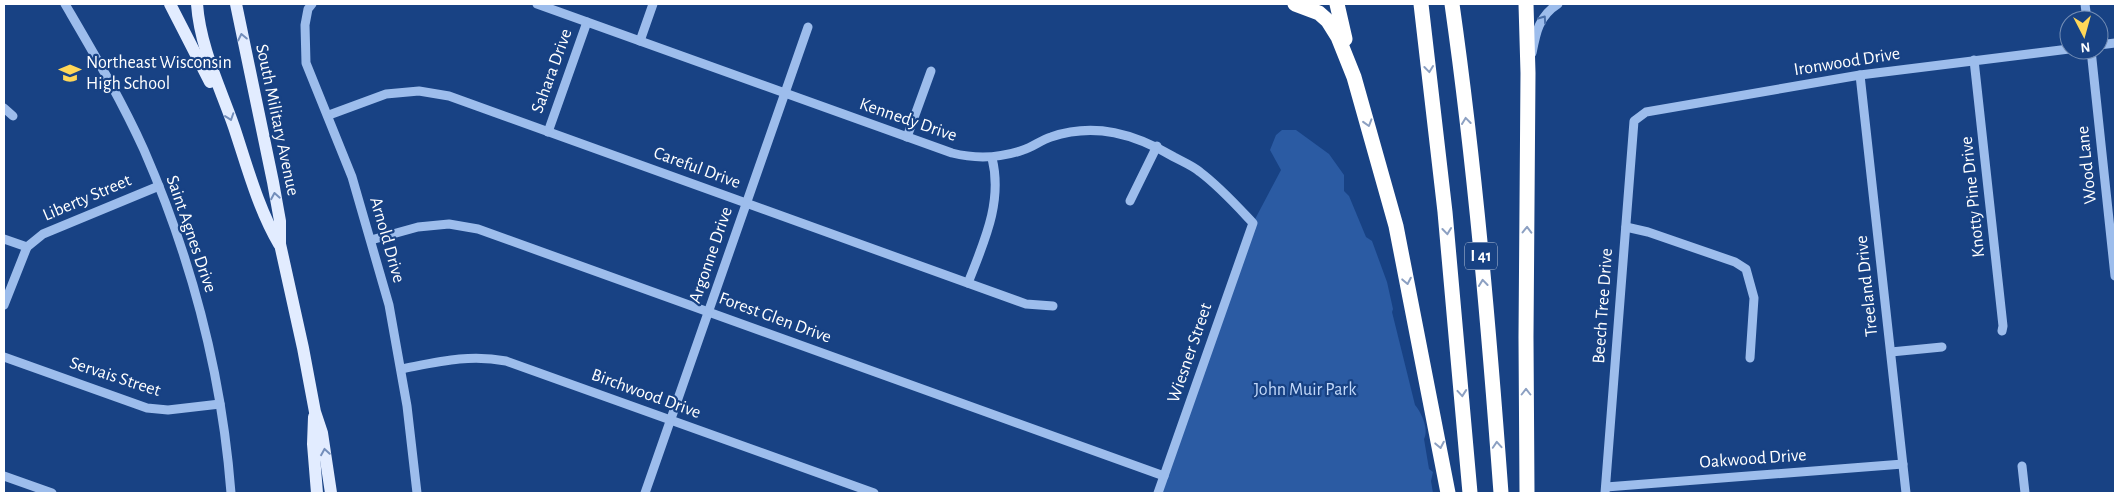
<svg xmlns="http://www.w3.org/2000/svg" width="2119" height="497" viewBox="0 0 2119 497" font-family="'Alegreya Sans',sans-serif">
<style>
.green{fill:#2b5ba3}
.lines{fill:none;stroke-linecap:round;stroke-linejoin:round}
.minor{stroke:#9dbdec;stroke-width:9}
.major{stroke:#e2ecff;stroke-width:12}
.highway{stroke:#fff;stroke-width:15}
.oneway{stroke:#476da8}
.oneway2{stroke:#738ebb}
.oneway3{stroke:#8ca0c2}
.labels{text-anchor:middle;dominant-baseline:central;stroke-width:4.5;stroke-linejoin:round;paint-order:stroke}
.shield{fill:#184284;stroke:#bac6da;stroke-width:1}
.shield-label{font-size:16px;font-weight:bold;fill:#fff}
.street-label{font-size:18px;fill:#fff;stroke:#184284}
.poi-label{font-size:18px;fill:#fff;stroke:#184284;text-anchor:start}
.park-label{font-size:18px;fill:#c2d8f9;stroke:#184284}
</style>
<rect width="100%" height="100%" fill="#184284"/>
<!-- green -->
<path class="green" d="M1282,130H1296L1329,154L1344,175V191L1349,196L1366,237L1372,241L1387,282L1393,309L1392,312L1415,405C1422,413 1429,430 1424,439L1429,469L1433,472L1431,481L1433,493H1158L1253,223L1281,170L1270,150L1276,135Z"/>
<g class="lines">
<!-- minor -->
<g class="minor">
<path d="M65,4C93,52 121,99 144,150C191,258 222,376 231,493"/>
<path d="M312,4L308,9L305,25L306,63L352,177L389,305L407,406L417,493"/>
<path d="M537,4L952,153C976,159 1000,158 1023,150C1033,147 1041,140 1051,137C1095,122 1135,134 1174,157C1183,162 1193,166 1200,172C1220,187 1236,205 1253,223L1158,493"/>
<path d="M2085,4L2087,20"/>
<path d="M640,41L653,4"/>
<path d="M2099,45L2115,43"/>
<path d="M2091,50L2115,276"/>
<path d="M1532,53C1536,32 1539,16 1558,4"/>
<path d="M1974,60L2003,326L2002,331"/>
<path d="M1860,75L1906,493"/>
<path d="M4,108L13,116"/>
<path d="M329,115L386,94L419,91L449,96L1026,304L1053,306"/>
<path d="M548,132L587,22"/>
<path d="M907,137L931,71"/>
<path d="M1130,201L1157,146"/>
<path d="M1626,227L1648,232L1735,262L1746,269L1754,298L1750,358"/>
<path d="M4,239L27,247L43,234L159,186"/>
<path d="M371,240L418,227L449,224L478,229L1164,476"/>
<path d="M968,283C984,242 1003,202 992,158"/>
<path d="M4,305L27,247"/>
<path d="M1891,352L1942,347"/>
<path d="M4,357L147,408L168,410L220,404"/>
<path d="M401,369C438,362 468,354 506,361L874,493"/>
<path d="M2022,466L2025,493"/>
<path d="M4,476L52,493"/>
<path d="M1606,487L1903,464"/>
<path d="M645,493L808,27"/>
<path d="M1605,493L1634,121L1646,112L1860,75L2069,49"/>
</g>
<!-- major -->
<g class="major">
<path d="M170,4L210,82"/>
<path d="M197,4C200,47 220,87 234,127C247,166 258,208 279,244"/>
<path d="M236,4L273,182L280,221V244L303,348L315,412L322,433L331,493"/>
<path d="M314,417L313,444L317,493"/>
</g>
<!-- highway -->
<g class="highway">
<path d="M1295,4L1319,13L1328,21L1338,37L1354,77L1396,226L1448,493"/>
<path d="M1337,4L1345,39"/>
<path d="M1421,4L1445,212L1470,493"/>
<path d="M1452,4C1475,166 1489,330 1501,493"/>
<path d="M1526,4L1528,73L1526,337L1527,493"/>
</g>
</g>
<!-- one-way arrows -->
<defs><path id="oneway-chevron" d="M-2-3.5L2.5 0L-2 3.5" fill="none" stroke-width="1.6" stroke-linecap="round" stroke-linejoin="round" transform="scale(1.25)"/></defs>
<use class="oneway" href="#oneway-chevron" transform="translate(1543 19) rotate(-55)"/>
<g class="oneway2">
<use href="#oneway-chevron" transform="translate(242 37) rotate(-102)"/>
<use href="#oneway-chevron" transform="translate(230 117) rotate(71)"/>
<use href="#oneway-chevron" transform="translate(275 196) rotate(-100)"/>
<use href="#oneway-chevron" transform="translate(325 452) rotate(-99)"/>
</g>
<g class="oneway3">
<use href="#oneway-chevron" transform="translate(1429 69) rotate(83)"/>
<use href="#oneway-chevron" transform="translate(1466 121) rotate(-97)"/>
<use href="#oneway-chevron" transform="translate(1368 123) rotate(73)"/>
<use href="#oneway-chevron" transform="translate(1527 230) rotate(-89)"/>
<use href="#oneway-chevron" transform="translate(1447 231) rotate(84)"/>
<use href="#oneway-chevron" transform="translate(1407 281) rotate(79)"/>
<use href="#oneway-chevron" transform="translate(1483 283) rotate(-96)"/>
<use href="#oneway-chevron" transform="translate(1526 392) rotate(-90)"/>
<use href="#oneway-chevron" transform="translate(1462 393) rotate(85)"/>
<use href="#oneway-chevron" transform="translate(1440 445) rotate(79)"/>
<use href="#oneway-chevron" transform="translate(1497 445) rotate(-94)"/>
</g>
<!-- icons -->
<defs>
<g id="school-bare" transform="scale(1.725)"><path d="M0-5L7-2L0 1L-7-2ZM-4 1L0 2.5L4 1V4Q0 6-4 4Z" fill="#ffd758" stroke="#184284" stroke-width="2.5" paint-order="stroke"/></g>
</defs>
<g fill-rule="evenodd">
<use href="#school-bare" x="70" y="73"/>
</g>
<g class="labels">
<!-- shield labels -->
<rect class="shield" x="1465" y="242.5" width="32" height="27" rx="4"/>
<g class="shield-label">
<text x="1481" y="256">I 41</text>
</g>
<!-- street labels -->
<g class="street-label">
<text transform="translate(1847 62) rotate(-9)">Ironwood Drive</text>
<text transform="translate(552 71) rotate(-70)">Sahara Drive</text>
<text transform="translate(277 120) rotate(78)">South Military Avenue</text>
<text transform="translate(908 120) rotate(19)">Kennedy Drive</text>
<text transform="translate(2087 165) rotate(-96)">Wood Lane</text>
<text transform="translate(697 168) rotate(20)">Careful Drive</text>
<text transform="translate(1973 197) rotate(-96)">Knotty Pine Drive</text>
<text transform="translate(87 198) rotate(-23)">Liberty Street</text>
<text transform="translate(191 234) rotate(71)">Saint Agnes Drive</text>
<text transform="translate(387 240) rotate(74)">Arnold Drive</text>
<text transform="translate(711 255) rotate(-71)">Argonne Drive</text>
<text transform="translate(1867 286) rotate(-96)">Treeland Drive</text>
<text transform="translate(1603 306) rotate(-86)">Beech Tree Drive</text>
<text transform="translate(775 318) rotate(20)">Forest Glen Drive</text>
<text transform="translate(1190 353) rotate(-71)">Wiesner Street</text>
<text transform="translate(115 377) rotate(18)">Servais Street</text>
<text transform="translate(646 394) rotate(20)">Birchwood Drive</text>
<text transform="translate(1753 459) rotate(-4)">Oakwood Drive</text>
</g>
<!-- poi labels -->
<g class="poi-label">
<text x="86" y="63">Northeast Wisconsin<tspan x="86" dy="21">High School</tspan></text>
</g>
<!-- park labels -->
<g class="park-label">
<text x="1305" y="390">John Muir Park</text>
</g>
</g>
<!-- border -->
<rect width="2119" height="497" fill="none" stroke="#ffffff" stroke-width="10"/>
<!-- north arrow -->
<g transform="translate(2084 35) rotate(174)"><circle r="24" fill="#184284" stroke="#748eb5"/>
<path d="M0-4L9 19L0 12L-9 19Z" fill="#ffd758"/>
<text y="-8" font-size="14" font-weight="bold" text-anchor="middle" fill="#ffffff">N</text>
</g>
</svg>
